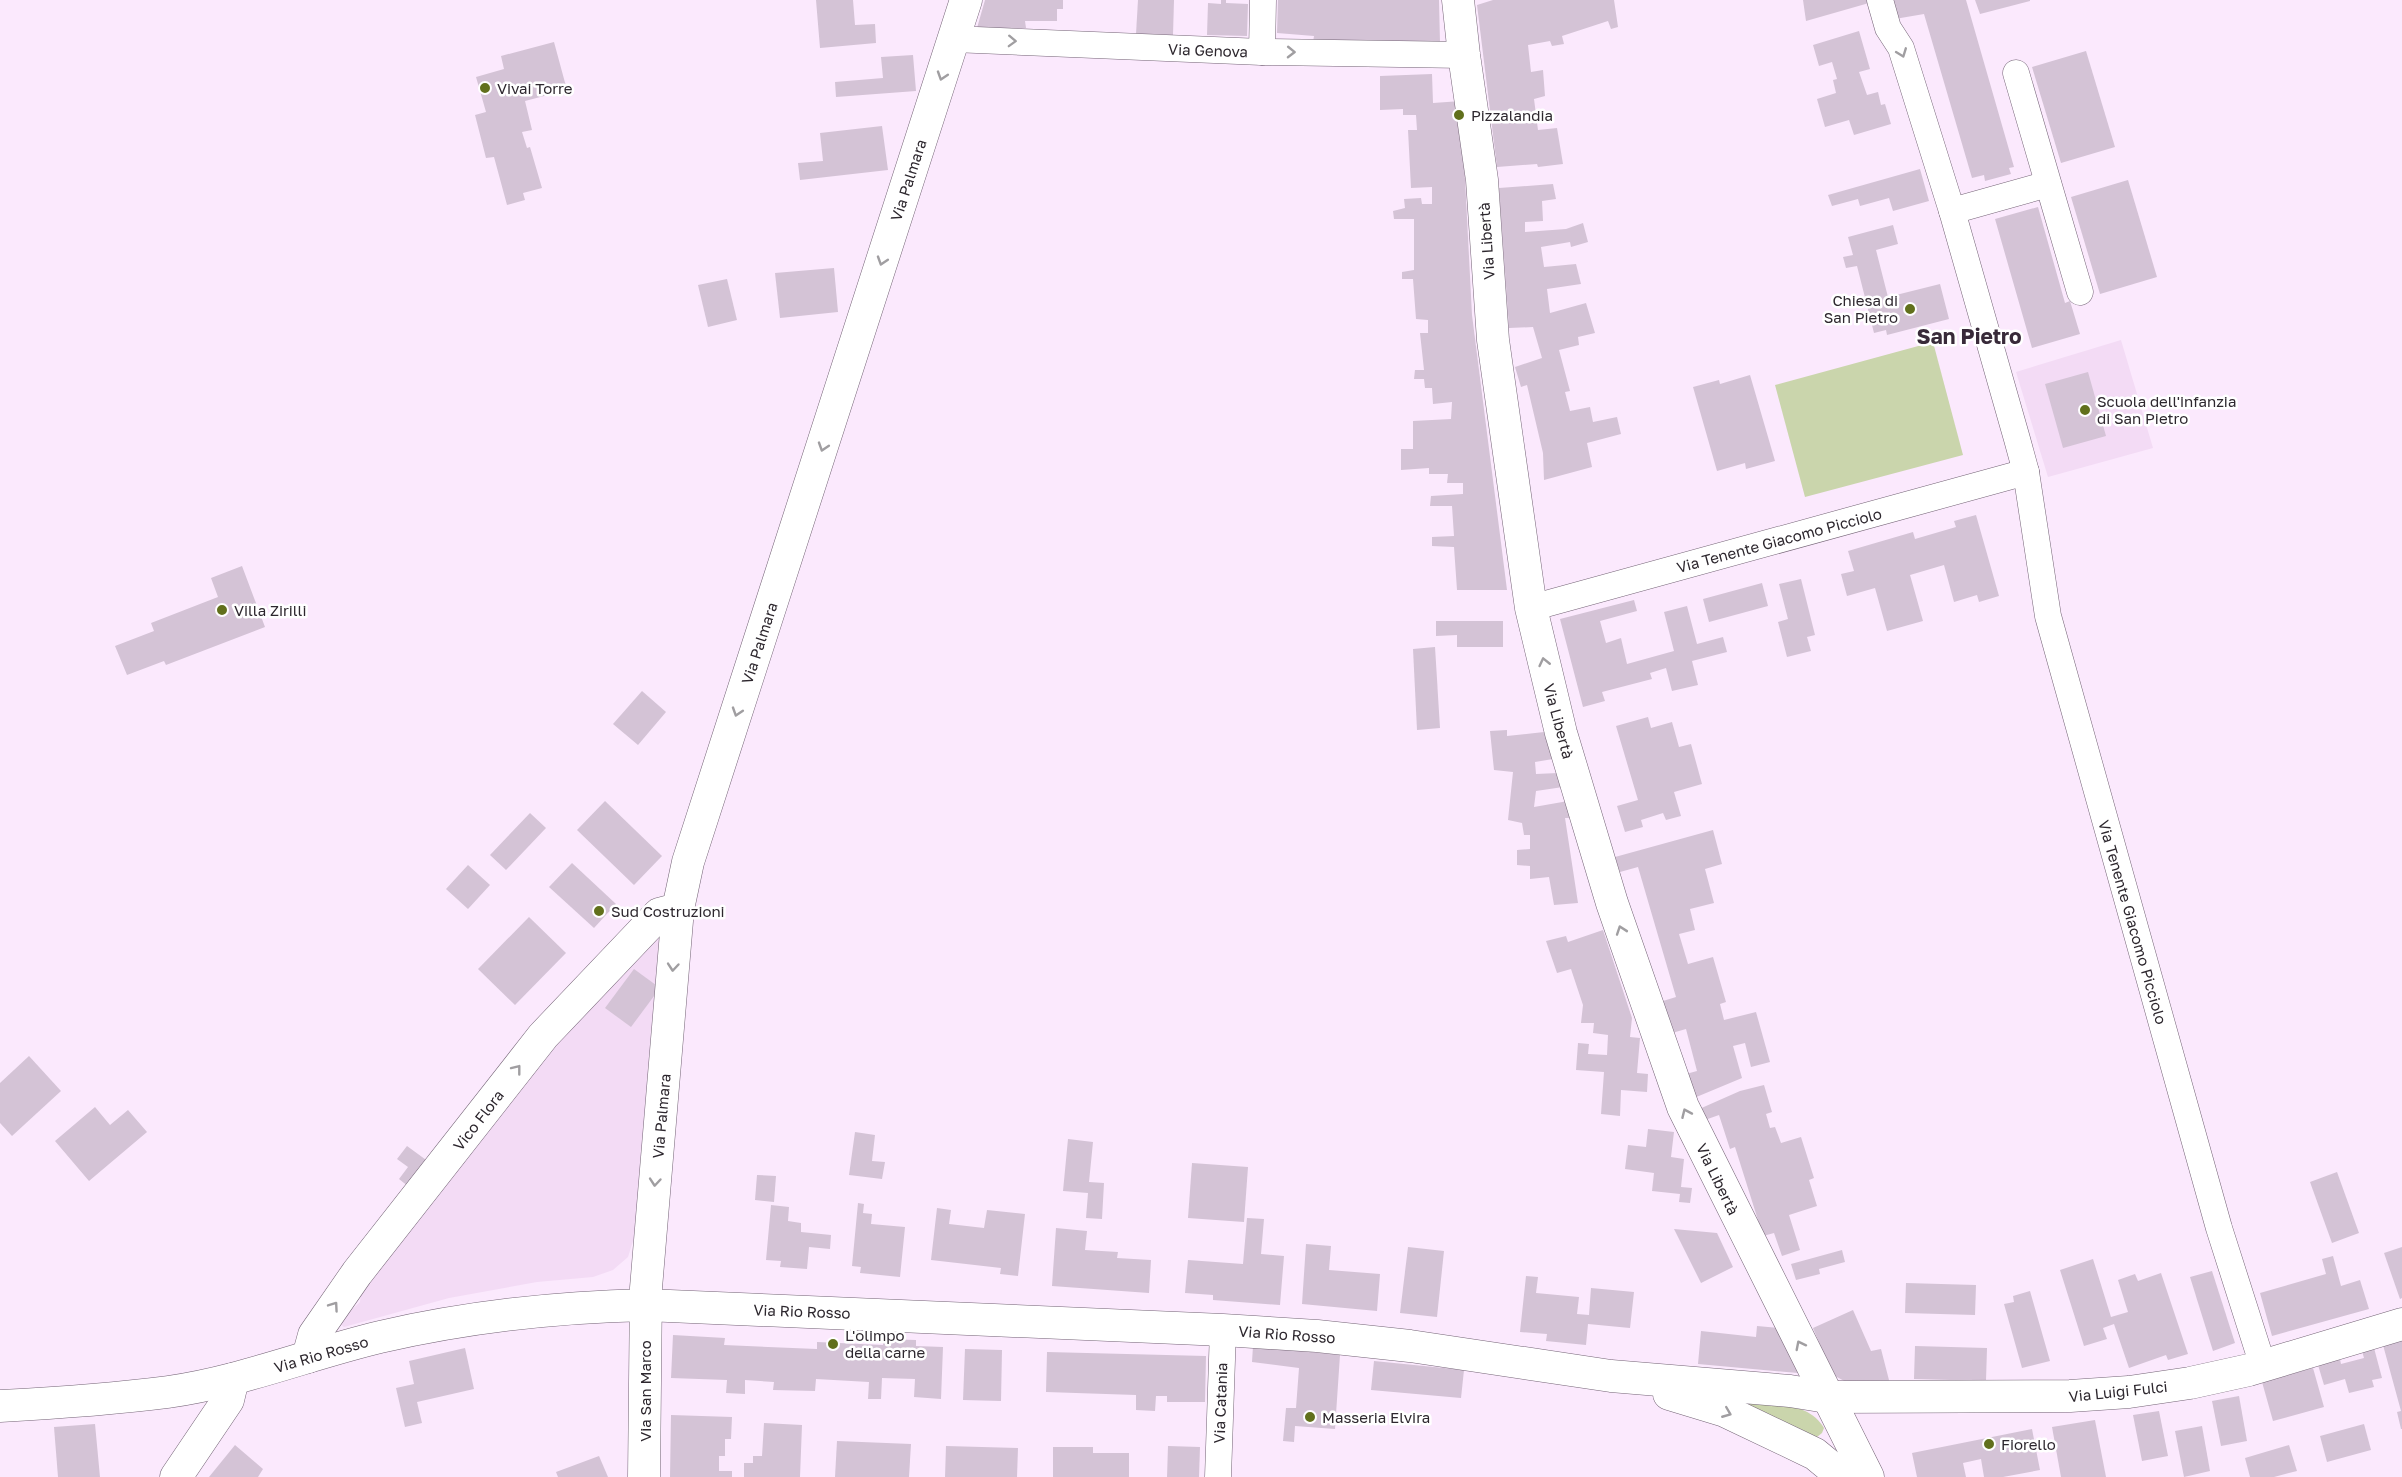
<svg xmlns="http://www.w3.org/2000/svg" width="2402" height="1477" viewBox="0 0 2402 1477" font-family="'Golos Text',sans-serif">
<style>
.built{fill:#f3dbf5}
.green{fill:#cad5ac}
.building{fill:#d4c3d6}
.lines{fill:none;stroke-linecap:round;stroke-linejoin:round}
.minor-casing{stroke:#746476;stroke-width:27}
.tertiary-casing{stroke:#746476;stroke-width:33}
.minor{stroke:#fff;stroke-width:26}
.tertiary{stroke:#fff;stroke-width:32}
.oneway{stroke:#a09ea1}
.poi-dot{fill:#61701c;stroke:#fff;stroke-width:2}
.labels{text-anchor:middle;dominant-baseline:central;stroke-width:5;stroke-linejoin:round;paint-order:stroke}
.street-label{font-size:15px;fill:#2d272e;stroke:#fff}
.poi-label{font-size:15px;fill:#2d272e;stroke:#fff;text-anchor:start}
.district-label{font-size:21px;font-weight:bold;fill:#382a39;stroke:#fff}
</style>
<rect width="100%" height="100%" fill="#fbe9fd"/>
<!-- built -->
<g class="built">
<path d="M2121,340L2153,448L2048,477L2016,372Z"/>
<path d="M665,930L641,1215L628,1257L613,1270L593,1277L537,1282L449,1298L344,1327L340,1324L342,1319L360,1302L362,1281L551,1040Z"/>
</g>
<!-- green -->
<g class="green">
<path d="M1933,342L1963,455L1805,497L1775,385Z"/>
<path d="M1736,1400C1764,1403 1808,1400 1824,1428L1822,1433L1817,1437L1812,1436Z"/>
</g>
<!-- building -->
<g class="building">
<path d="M816,0H853L855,25L875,24L876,43L820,48Z"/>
<path d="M985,0H1063V9H1057V21H1025L1026,28H977Z"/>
<path d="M1138,0H1174L1173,35L1136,34Z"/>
<path d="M1221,0H1226V3L1248,4L1247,36L1207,35L1208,3L1221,4Z"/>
<path d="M1278,0H1439L1440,43L1313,42L1314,36L1277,33Z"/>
<path d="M1493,0H1614L1618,27L1611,29L1608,21L1562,36L1564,44L1552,46L1550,41L1528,45L1531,72L1543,70L1545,96L1534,99L1538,130L1557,128L1563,164L1538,167L1537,164L1497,167L1477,5Z"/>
<path d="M1803,0H1868L1869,3L1806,21Z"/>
<path d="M1891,0H1966L2014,167L2009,168L2011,174L1985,181L1984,175L1972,178L1924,14L1889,20Z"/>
<path d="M1975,0H2030V1L1980,14Z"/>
<path d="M1859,31L1870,69L1859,72L1867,95L1878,92L1881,105L1885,104L1891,124L1854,135L1849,120L1825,127L1817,99L1836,93L1833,80L1837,79L1832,62L1819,66L1813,45Z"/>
<path d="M554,42L567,90L525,101L532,130L522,132L527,148L530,147L542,188L523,193L525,200L507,205L494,157L486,158L475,115L486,112L476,77L504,69L501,56Z"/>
<path d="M2086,51L2115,147L2061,163L2032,67Z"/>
<path d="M913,55L916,91L836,97L835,82L883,78L881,57Z"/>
<path d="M1432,74L1433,103L1461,101L1472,315L1507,590H1457L1454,547L1432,546V537L1454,536L1452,506H1430L1431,496L1463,494V483H1447L1448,474H1429V468L1401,470V449H1413V421L1451,419L1452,402L1433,404L1432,388H1425L1424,379H1414L1415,370H1424L1420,333H1428V320L1416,319L1413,279H1402V272L1414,270V219H1394L1393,211L1405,208L1404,199L1421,198L1422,204H1432V187L1411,188L1408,130H1417L1416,115H1403V109L1380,110V76Z"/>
<path d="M882,126L888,170L800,180L798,163L823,161L820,133Z"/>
<path d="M1920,169L1929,201L1893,211L1889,198L1860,206L1858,199L1832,206L1828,195Z"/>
<path d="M2128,180L2157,277L2100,294L2071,197Z"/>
<path d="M1553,184L1556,199L1542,201L1543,221L1525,222V232L1566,229L1583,223L1588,242L1571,247L1570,242L1541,247L1544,267L1576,264L1581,284L1547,289L1550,313L1586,303L1595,333L1578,337L1579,345L1559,350L1570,391L1565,392L1570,411L1590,407L1593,422L1617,417L1621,434L1587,443L1592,467L1544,480L1543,453L1527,385L1521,387L1515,367L1542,358L1533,327L1509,328L1499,188Z"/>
<path d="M2038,207L2065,303L2070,301L2080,334L2032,348L1995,219Z"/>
<path d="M1893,225L1898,244L1876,250L1888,297L1940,284L1949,319L1887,335L1886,330L1874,333L1857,266L1846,268L1843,257L1853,255L1848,237Z"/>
<path d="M834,268L838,312L780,318L775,273Z"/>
<path d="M727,279L737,320L708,327L698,285Z"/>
<path d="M2088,372L2106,436L2063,448L2045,384Z"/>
<path d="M1750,375L1775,461L1746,469L1745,463L1717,471L1693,387L1719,380L1720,384Z"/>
<path d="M1976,515L1999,596L1979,602L1977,595L1954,602L1944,565L1910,575L1923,621L1887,631L1875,588L1847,596L1841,574L1854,571L1848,551L1913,532L1915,539L1956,527L1954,521Z"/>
<path d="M242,566L265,627L166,665L164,661L127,675L115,646L154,631L151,623L218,597L211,578Z"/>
<path d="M1801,579L1815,635L1807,637L1811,651L1787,657L1778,622L1788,619L1779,584Z"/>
<path d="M1762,583L1768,606L1709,622L1703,599Z"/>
<path d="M1634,600L1637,611L1600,621L1606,643L1621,638L1627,664L1674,651L1664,612L1687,606L1697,644L1723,637L1727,652L1692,661L1698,685L1672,691L1666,668L1650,673L1652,679L1602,692L1605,701L1583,707L1560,619Z"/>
<path d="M1436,621H1503V647H1457V635L1436,636Z"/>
<path d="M1435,647L1440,728L1417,730L1413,649Z"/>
<path d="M642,691L666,712L638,745L613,724Z"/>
<path d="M1648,717L1651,728L1672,722L1679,747L1691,744L1702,784L1674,792L1681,816L1666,820L1663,813L1641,820L1643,827L1625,832L1617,806L1638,800L1616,726Z"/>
<path d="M1507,730V736L1544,732L1553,759L1535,762L1536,774L1558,773L1563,787L1536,791L1534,807L1568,801L1573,818H1565L1578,903L1554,905L1549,877L1530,879V866L1517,865V850L1530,849V835H1524L1522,823L1508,820L1513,772L1494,770L1490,731Z"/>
<path d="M605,801L662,856L634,885L577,830Z"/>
<path d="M530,813L546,828L506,870L490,855Z"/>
<path d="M1713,830L1722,864L1705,869L1714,903L1690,909L1695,930L1679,934L1688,964L1713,957L1726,1002L1720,1004L1724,1020L1756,1012L1770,1062L1751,1067L1745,1043L1733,1046L1742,1078L1694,1098L1686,1074L1697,1071L1686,1029L1672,1033L1663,1001L1676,997L1638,867L1620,872L1615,857Z"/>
<path d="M572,863L616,904L594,928L549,887Z"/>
<path d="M468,865L490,885L468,909L446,889Z"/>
<path d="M529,917L566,953L515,1005L478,969Z"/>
<path d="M1603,930L1632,1018L1630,1037L1640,1038L1637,1073L1648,1074L1647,1092L1621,1090L1620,1116L1601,1114L1604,1072L1576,1070L1578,1043L1589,1044L1588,1054L1607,1055L1608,1035L1593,1033L1594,1023H1581L1583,1005L1571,969L1557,973L1546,941L1566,936L1568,942Z"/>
<path d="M634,969L660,988L631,1027L605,1008Z"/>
<path d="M29,1056L61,1091L12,1136L0,1123V1083Z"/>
<path d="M1764,1085L1772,1112L1766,1114L1770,1128L1775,1127L1781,1143L1801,1137L1814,1178L1809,1180L1817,1206L1789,1215L1800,1250L1782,1256L1774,1233L1763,1236L1735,1147L1730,1149L1719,1115L1702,1121L1697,1110L1740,1091Z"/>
<path d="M95,1107L110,1125L128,1110L147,1132L89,1181L55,1141Z"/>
<path d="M1648,1129L1674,1132L1671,1157L1684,1159L1681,1187L1692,1188L1690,1203L1679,1202L1680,1194L1652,1191L1654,1173L1625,1169L1628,1145L1646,1147Z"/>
<path d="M855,1132L875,1135L872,1161L885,1162L882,1179L849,1175Z"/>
<path d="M1068,1139L1093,1142L1089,1182L1104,1183L1102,1219L1086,1218L1088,1193L1063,1191Z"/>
<path d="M407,1146L433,1165L414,1191L399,1179L408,1167L397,1159Z"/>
<path d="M1192,1163L1248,1167L1244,1222L1188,1218Z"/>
<path d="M2337,1172L2359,1233L2332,1243L2310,1182Z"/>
<path d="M757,1175L776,1176L774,1202L755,1200Z"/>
<path d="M858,1203L864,1204L863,1213L872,1214L871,1224L905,1227L900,1277L860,1273L861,1267L852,1266Z"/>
<path d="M771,1205L789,1207L788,1221L801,1223V1232L831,1235L830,1249L809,1247L807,1269L780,1267L781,1261L766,1260Z"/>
<path d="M937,1208L951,1210L949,1224L984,1228L987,1210L1025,1214L1018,1276L1000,1274L1001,1268L931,1260Z"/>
<path d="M1247,1218L1264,1219L1261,1254L1284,1256L1280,1305L1213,1300V1295L1185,1293L1188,1260L1243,1264Z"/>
<path d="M1056,1228L1087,1231L1085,1250L1118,1252L1117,1258L1151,1260L1149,1293L1052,1286Z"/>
<path d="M1674,1229L1717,1233L1733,1267L1701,1283Z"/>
<path d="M1306,1244L1331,1246L1329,1270L1380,1274L1377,1311L1302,1304Z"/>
<path d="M1408,1247L1444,1251L1437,1317L1400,1313Z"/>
<path d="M2402,1247V1298L2400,1299L2384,1253Z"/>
<path d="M1842,1250L1845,1262L1819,1269L1820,1274L1796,1280L1791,1264Z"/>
<path d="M2333,1256L2341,1286L2360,1280L2369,1309L2272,1336L2260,1293L2326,1274L2322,1259Z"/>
<path d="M2093,1259L2111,1317L2128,1312L2118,1280L2135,1274L2138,1281L2161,1273L2188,1354L2168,1360L2166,1355L2129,1368L2114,1324L2103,1328L2107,1339L2084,1346L2060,1270Z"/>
<path d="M2212,1271L2235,1343L2213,1351L2190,1277Z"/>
<path d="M1526,1276L1538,1277L1536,1293L1579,1297L1577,1314L1589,1315L1591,1288L1634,1292L1630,1328L1588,1324L1586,1345L1546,1341L1547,1334L1520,1332Z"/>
<path d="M1906,1283L1976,1285L1975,1315L1905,1313Z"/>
<path d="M2030,1291L2050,1361L2022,1368L2004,1304L2014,1302L2013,1296Z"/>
<path d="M1853,1310L1871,1351L1881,1349L1890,1384L1848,1383L1835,1376L1831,1371L1813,1328Z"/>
<path d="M1757,1326L1779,1328L1798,1373L1698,1364L1701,1331L1756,1337Z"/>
<path d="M673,1335L725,1338L724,1345L817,1349V1342L883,1345V1339L916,1340V1346L943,1347L941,1399L914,1397L915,1379L882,1378L881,1399H868L869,1382L816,1379L815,1391L773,1390L774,1382L745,1380V1394L726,1393L727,1380L671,1378Z"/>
<path d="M2402,1339V1429H2401L2397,1412L2401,1411L2383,1345Z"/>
<path d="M1253,1346L1340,1355L1335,1429L1295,1426L1294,1442L1283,1441L1286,1408H1296L1299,1368L1252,1362Z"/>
<path d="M1915,1346L1987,1348L1986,1381L1914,1379Z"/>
<path d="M465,1348L474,1389L417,1402L422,1423L405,1427L396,1388L414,1384L409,1361Z"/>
<path d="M2374,1348L2382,1378L2372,1380L2374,1387L2349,1393L2345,1379L2324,1385L2318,1365L2340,1359L2341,1364L2364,1358L2362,1351Z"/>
<path d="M965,1349L1002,1350L1001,1401L963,1400Z"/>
<path d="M1047,1352L1206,1356L1205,1402H1167V1396H1156L1155,1411L1136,1410V1395L1046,1392Z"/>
<path d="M1374,1361L1464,1370L1461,1398L1371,1390Z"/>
<path d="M2313,1368L2324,1407L2273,1421L2262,1382Z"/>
<path d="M2239,1396L2247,1441L2221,1446L2212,1401Z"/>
<path d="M2159,1411L2168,1456L2142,1461L2133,1415Z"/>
<path d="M671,1415L732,1417L731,1439H725V1456H719V1471H732V1477H670Z"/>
<path d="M2095,1420L2106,1477H2061L2052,1427Z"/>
<path d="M764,1423L802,1425L800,1477H744V1463H753V1456H762Z"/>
<path d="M95,1424L100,1477H58L54,1427Z"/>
<path d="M2364,1424L2371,1450L2327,1462L2320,1436Z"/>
<path d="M2202,1426L2210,1471L2184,1477L2175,1431Z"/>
<path d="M2032,1429L2040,1470L2003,1477H1984L1981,1459L1963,1463L1966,1477H1917L1912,1453Z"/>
<path d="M837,1441L911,1444L909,1477H835Z"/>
<path d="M235,1445L263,1469L258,1477H209Z"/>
<path d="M2289,1445L2297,1471L2274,1477H2250L2245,1458Z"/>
<path d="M946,1446L1018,1448L1017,1477H945Z"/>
<path d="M1168,1446L1200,1447L1199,1477H1167Z"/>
<path d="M1053,1447H1093V1453H1129V1477H1053Z"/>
<path d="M599,1456L608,1477H558L556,1472Z"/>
</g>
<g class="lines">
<!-- minor casing -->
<g class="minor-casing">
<g id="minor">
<path d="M1880,0L1888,28L1901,48L1952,211L2017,439L2026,472L2048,616L2219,1228L2263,1366"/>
<path d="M953,39L1262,52L1464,55"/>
<path d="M1262,52L1263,0"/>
<path d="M2016,73L2080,292"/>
<path d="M1952,211L2048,184"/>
<path d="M1531,608L2026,472"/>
<path d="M1218,1477L1223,1330"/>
</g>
</g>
<!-- tertiary casing -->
<g class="tertiary-casing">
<g id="tertiary">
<path d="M1458,0L1464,55L1482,180L1493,340L1531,608L1561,733L1612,903L1683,1107L1868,1477"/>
<path d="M308,1357L314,1335L357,1273L543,1036L659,914L678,909"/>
<path d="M1669,1394L1725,1411L1815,1454L1843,1477"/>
<path d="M0,1406C56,1403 113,1399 168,1392C240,1382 309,1354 380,1337C467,1317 556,1307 646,1305L1223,1330L1317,1336L1410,1346L1611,1376L1790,1391L1827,1397L2070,1396L2129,1392L2190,1383L2249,1370L2402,1324"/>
<path d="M176,1477L228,1400L233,1379"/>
<path d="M644,1477L646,1288L678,909L688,862L966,0"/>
</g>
</g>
<!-- minor -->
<use href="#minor" class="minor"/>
<!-- tertiary -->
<use href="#tertiary" class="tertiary"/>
</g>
<!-- one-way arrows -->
<defs><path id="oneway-chevron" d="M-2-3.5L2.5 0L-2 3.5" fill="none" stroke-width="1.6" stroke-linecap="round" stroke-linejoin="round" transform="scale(1.5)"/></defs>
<g class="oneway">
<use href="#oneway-chevron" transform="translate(1012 41) rotate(2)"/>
<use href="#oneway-chevron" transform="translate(1291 52) rotate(1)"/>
<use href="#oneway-chevron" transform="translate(1902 53) rotate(69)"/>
<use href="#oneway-chevron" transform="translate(942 76) rotate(108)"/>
<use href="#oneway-chevron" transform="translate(882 261) rotate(108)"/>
<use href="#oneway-chevron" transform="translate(823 447) rotate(108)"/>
<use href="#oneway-chevron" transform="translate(1544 662) rotate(-103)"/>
<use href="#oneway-chevron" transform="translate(737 712) rotate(108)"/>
<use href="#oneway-chevron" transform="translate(1621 930) rotate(-109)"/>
<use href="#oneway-chevron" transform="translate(673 967) rotate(95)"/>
<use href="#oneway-chevron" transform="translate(517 1069) rotate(-52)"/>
<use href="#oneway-chevron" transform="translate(1686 1113) rotate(-114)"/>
<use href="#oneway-chevron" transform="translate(655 1182) rotate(95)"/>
<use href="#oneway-chevron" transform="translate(334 1306) rotate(-55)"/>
<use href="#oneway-chevron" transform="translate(1800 1345) rotate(-117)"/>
<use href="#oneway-chevron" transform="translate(1727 1413) rotate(22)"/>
</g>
<!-- markers -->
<g class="poi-dot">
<circle cx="485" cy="88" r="6"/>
<circle cx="1459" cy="115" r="6"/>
<circle cx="1910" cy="309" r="6"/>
<circle cx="2085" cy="410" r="6"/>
<circle cx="222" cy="610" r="6"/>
<circle cx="599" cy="911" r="6"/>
<circle cx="833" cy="1344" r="6"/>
<circle cx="1310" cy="1417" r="6"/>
<circle cx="1989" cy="1444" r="6"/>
</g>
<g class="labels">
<!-- street labels -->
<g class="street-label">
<text transform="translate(1208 50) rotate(2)">Via Genova</text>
<text transform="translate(908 180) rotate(-72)">Via Palmara</text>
<text transform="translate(1486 241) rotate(-94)">Via Libertà</text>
<text transform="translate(1779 540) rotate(-15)">Via Tenente Giacomo Picciolo</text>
<text transform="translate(759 643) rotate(-72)">Via Palmara</text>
<text transform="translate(1559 721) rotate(75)">Via Libertà</text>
<text transform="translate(2133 922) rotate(74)">Via Tenente Giacomo Picciolo</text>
<text transform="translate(661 1116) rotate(-85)">Via Palmara</text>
<text transform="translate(478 1120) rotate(-52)">Vico Flora</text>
<text transform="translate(1718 1179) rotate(64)">Via Libertà</text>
<text transform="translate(802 1311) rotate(2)">Via Rio Rosso</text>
<text transform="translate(1287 1334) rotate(4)">Via Rio Rosso</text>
<text transform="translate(321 1354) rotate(-16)">Via Rio Rosso</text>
<text transform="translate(645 1391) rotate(-90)">Via San Marco</text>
<text transform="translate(2118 1391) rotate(-6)">Via Luigi Fulci</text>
<text transform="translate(1220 1403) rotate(-88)">Via Catania</text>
</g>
<!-- poi labels -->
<g class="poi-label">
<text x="497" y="88">Vivai Torre</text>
<text x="1471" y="115">Pizzalandia</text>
<text x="1898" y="300" text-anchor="end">Chiesa di<tspan x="1898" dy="17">San Pietro</tspan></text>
<text x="2097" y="401">Scuola dell'infanzia<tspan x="2097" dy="17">di San Pietro</tspan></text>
<text x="234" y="610">Villa Zirilli</text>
<text x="611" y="911">Sud Costruzioni</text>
<text x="845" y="1335">L'olimpo<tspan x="845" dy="17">della carne</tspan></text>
<text x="1322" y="1417">Masseria Elvira</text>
<text x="2001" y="1444">Fiorello</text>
</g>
<!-- district labels -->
<g class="district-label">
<text x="1969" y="336">San Pietro</text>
</g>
</g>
</svg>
